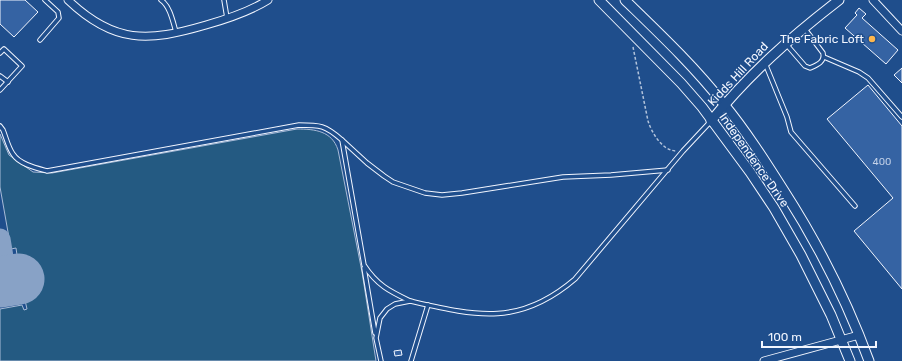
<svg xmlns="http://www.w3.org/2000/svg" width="902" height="361" viewBox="0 0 902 361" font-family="Rubik,sans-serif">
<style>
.green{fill:#245a82;stroke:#a8bbd7}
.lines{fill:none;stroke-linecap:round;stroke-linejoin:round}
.taxiway{stroke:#88a2c6;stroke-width:21}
.runway{stroke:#88a2c6;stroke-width:51}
.building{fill:#3563a3;stroke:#f2f6ff}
.service-casing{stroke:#f2f6ff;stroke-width:5.5}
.minor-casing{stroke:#f2f6ff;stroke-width:9}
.tertiary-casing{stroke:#f2f6ff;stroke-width:11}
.path{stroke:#b3c4dc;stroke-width:1.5;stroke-dasharray:3 2;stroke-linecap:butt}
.service{stroke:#1f4e8c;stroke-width:3.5}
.minor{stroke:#1f4e8c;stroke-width:7}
.tertiary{stroke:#1f4e8c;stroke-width:9}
.poi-dot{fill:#ffb74d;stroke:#1f4e8c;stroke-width:1.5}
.labels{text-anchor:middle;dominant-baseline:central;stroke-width:3;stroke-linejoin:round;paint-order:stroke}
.number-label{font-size:10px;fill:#c3d1e8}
.poi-label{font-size:12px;fill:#f2f6ff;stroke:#1f4e8c;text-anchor:end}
.street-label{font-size:12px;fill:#f2f6ff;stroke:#1f4e8c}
</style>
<rect width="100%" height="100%" fill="#1f4e8c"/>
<!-- green -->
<path class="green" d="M297,129C315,129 332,131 338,150L362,272L376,361H0V309L22,305L24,310L27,309L24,296H22L16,263L18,262L16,248L11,249L0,187V134L9,155L33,172L52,173Z"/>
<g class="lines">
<!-- taxiway -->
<path class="taxiway" d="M0,239L7,281"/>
<!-- runway -->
<path class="runway" d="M0,282L19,279"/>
</g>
<!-- building -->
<g class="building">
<path d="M0,0H25L38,12L14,37L0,24Z"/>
<path d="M859,8L866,14L862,18L898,50L886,64L845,28L857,15L855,13Z"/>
<path d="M902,68V83L894,75Z"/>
<path d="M868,85L902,126V289L854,231L893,198L827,119Z"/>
<path d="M401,350L402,355L395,356L394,351Z"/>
</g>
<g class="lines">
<!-- service casing -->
<g class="service-casing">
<g id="service">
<path d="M161,0C170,6 173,22 176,32"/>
<path d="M224,0L227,18"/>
<path d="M40,40L59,18L58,12L45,0"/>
<path d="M786,44L805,66L810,68C817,65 825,62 823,53L805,29"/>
<path d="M0,53L4,49L22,66L0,90"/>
<path d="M824,57L859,72L868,78L902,117"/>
<path d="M765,63L787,117L791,132L855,206"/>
<path d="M0,76L8,82"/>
<path d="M0,126L3,130C6,137 8,147 13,154C19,164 36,168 47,171L299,125C320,125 325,125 342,140L364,265C377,285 389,291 410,301L395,304L387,309L380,318L376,338L381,361"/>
<path d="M342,140L367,163L384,176L393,182L425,193L442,195L462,193L563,177L611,175L668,170"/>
<path d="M364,268L375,333"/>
<path d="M410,301C476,316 519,327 575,279L683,151L711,121"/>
<path d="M411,361L428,305"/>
</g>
</g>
<!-- minor casing -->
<g class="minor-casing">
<g id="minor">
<path d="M68,0C114,44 148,42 206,25C227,19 249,12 268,0"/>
<path d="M873,0L902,31"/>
<path d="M764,361L859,335"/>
</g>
</g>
<!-- tertiary casing -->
<g class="tertiary-casing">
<g id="tertiary">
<path d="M599,0L681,83L702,107L750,172L774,208L801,255L831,315L850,361"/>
<path d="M625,0C659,33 694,66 723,103C746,131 765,161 784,191C818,244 847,301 869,361"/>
<path d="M711,121C749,74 791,37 839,0"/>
</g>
</g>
<!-- path -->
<path class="path" d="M633,47L648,121C652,133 662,151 677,151"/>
<!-- service -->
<use href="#service" class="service"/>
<!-- minor -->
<use href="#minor" class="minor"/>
<!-- tertiary -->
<use href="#tertiary" class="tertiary"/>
</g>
<!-- markers -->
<circle class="poi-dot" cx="872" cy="39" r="4"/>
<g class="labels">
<!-- number labels -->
<g class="number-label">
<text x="882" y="162">400</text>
</g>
<!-- poi labels -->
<g class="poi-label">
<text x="864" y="39">The Fabric Loft</text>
</g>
<!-- street labels -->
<g class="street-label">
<text transform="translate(738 74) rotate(-47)">Kidds Hill Road</text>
<text transform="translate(754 160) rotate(55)">Independence Drive</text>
</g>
</g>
<!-- scale -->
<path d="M762 341v6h114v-6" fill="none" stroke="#f2f6ff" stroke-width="2"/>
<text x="768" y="341" font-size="12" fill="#f2f6ff" stroke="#1f4e8c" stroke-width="3" paint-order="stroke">100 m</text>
</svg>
